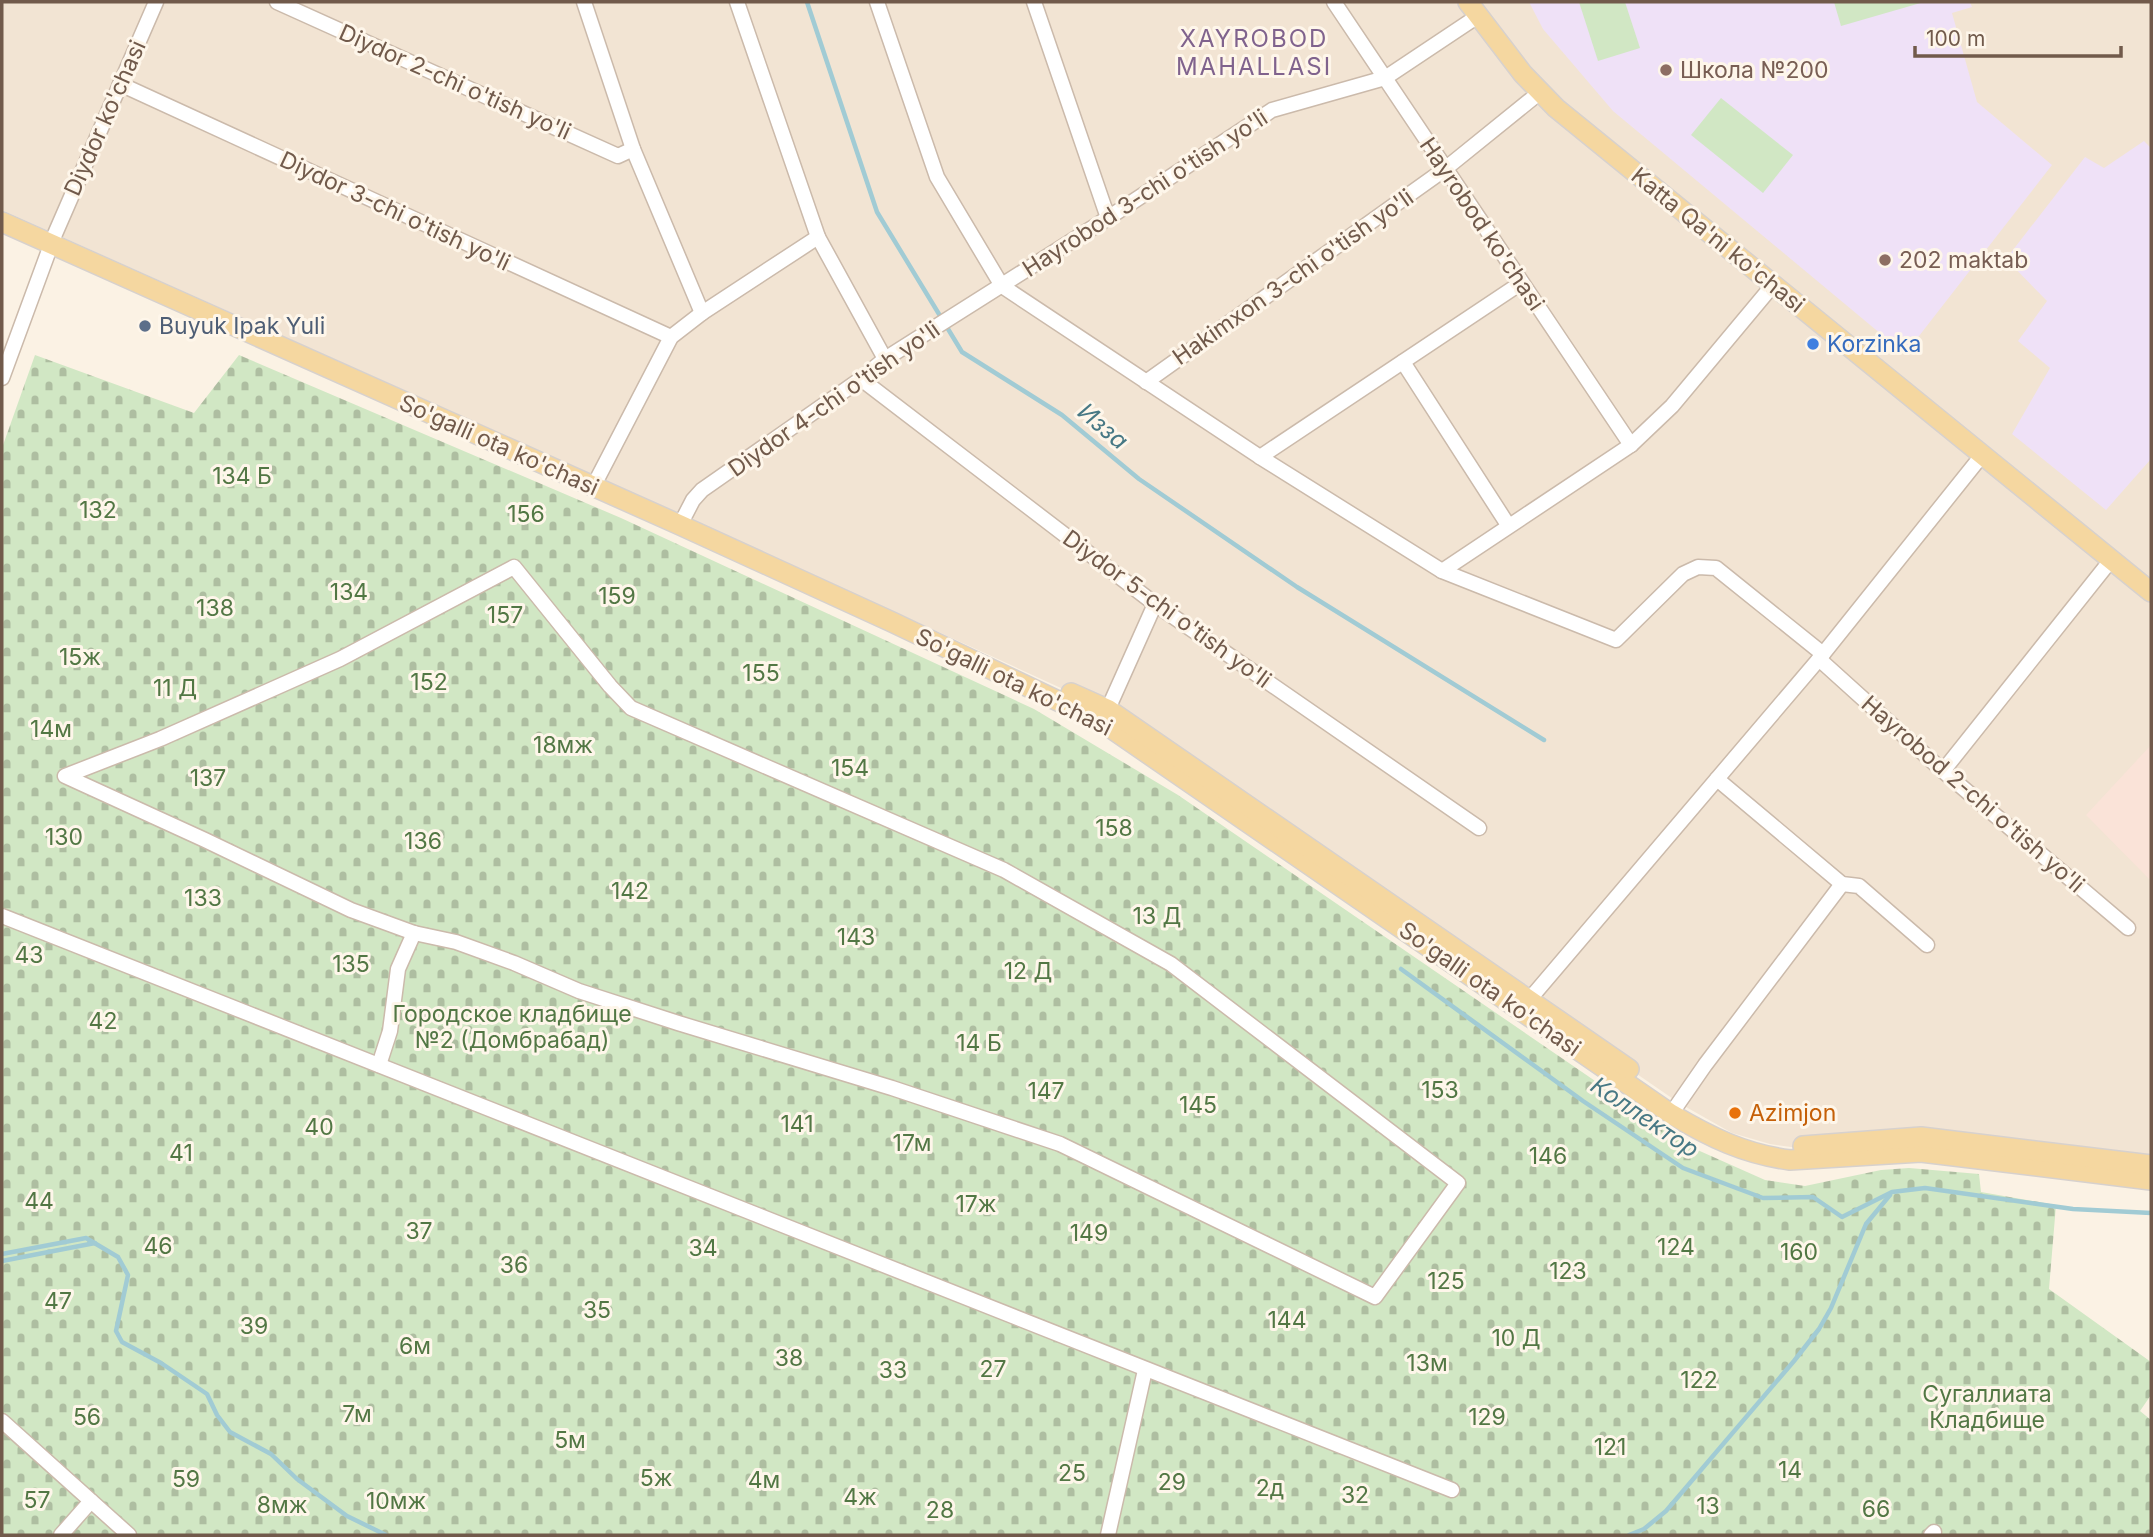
<svg xmlns="http://www.w3.org/2000/svg" width="2153" height="1537" viewBox="0 0 2153 1537" font-family="Inter,sans-serif">
<style>
.residential{fill:#f2e4d3}
.commercial{fill:#fae3d8}
.education{fill:#efe1f7}
.cemetery{fill:url(#cemetery-stones)}
.pitch{fill:#d1e7c4}
.lines{fill:none;stroke-linecap:round;stroke-linejoin:round}
.stream{stroke:#a1cbd4;stroke-width:4.5}
.minor-casing{stroke:#cbbaab;stroke-width:17}
.major-casing{stroke:#d7d1cd;stroke-width:22}
.minor{stroke:#fff;stroke-width:14}
.major{stroke:#f5d7a0;stroke-width:19}
.education-dot{fill:#8d6e63;stroke:#fef6ea;stroke-width:2.5}
.service-dot{fill:#5c6f8a;stroke:#fef6ea;stroke-width:2.5}
.shop-dot{fill:#3f7fe0;stroke:#fef6ea;stroke-width:2.5}
.food-dot{fill:#e8710a;stroke:#fef6ea;stroke-width:2.5}
.labels{text-anchor:middle;dominant-baseline:central;stroke-width:6;stroke-linejoin:round;paint-order:stroke}
.education-label{font-size:23px;fill:#785e54;stroke:#fef6ea;text-anchor:start}
.street-label{font-size:23px;fill:#715a4b;stroke:#fef6ea}
.service-label{font-size:23px;fill:#4e5e75;stroke:#fef6ea;text-anchor:start}
.shop-label{font-size:23px;fill:#366cbe;stroke:#fef6ea;text-anchor:start}
.park-label{font-size:23px;fill:#527744;stroke:#fef6ea}
.food-label{font-size:23px;fill:#c56008;stroke:#fef6ea;text-anchor:start}
.neighbourhood-label{font-size:24px;letter-spacing:2px;fill:#80638d;stroke:#fef6ea}
.water-label{font-size:24px;font-style:italic;fill:#477884;stroke:#fef6ea}
</style>
<defs>
<pattern id="cemetery-stones" width="16" height="16" patternUnits="userSpaceOnUse" patternTransform="scale(1.75)"><rect width="16" height="16" fill="#d1e7c4"/><path d="M2 7V4a2 2 0 0 1 4 0v3zM10 15v-3a2 2 0 0 1 4 0v3z" fill="#aebea1"/></pattern>
</defs>
<rect width="100%" height="100%" fill="#fbf2e4"/>
<!-- residential -->
<path class="residential" d="M2,2H2151V1165L1921,1137L1791,1147L1770,1144L1732,1133L1679,1103L1109,710L685,516L2,210Z"/>
<!-- commercial -->
<path class="commercial" d="M2151,745V881L2086,815Z"/>
<!-- education -->
<g class="education">
<path d="M1529,2H1970L1972,7L1952,13L1977,102L2052,165L1905,354L1613,111L1543,29Z"/>
<path d="M2144,141L2151,148V459L2106,510L2012,434L2050,368L2018,341L2047,301L2006,259L2085,157L2104,168Z"/>
</g>
<!-- cemetery -->
<path class="cemetery" d="M35,355L194,413L239,355L621,518L1034,709L1178,795L1693,1148L1765,1180L1805,1186L1881,1170L1909,1168L1979,1174L1981,1192L2056,1205L2049,1289L2151,1362V1395L2140,1411L2151,1420V1535H2V448Z"/>
<!-- pitch -->
<g class="pitch">
<path d="M1579,2H1625L1640,48L1598,61Z"/>
<path d="M1834,2H1924L1841,26Z"/>
<path d="M1721,98L1793,155L1763,193L1691,135Z"/>
</g>
<g class="lines">
<!-- stream -->
<g class="stream">
<path d="M807,2L877,212L962,352L1062,415L1139,479L1297,587L1544,740"/>
<path d="M1401,969L1583,1101L1683,1168L1763,1198L1813,1197L1842,1217L1892,1192L1925,1188L2073,1209L2151,1213"/>
<path d="M2,1254L86,1238L118,1257L128,1275L116,1331L122,1342L161,1363L207,1394L217,1415L230,1432L271,1454L297,1479L347,1516L386,1535"/>
<path d="M2,1261L95,1243"/>
<path d="M1629,1535L1644,1529L1666,1511L1794,1361L1819,1329L1831,1308L1866,1224L1890,1195"/>
</g>
<!-- minor casing -->
<g class="minor-casing">
<g id="minor">
<path d="M277,2L618,156L633,149"/>
<path d="M584,2L633,149L702,313"/>
<path d="M737,2L818,237L885,359"/>
<path d="M877,2L937,177L1002,286L1260,457L1442,571L1616,640L1683,574L1698,567L1716,568L1823,654"/>
<path d="M1034,2L1108,218"/>
<path d="M1334,2L1631,445"/>
<path d="M120,84L671,337"/>
<path d="M1403,362L1508,525"/>
<path d="M2,378L55,234L156,2"/>
<path d="M861,379L1155,604L1479,828"/>
<path d="M1146,382L1445,169L1539,93"/>
<path d="M1260,457L1521,283"/>
<path d="M593,487L671,337L702,313L818,237"/>
<path d="M680,525L693,500L702,490L861,379L885,359L1108,218L1272,110L1385,78L1478,16"/>
<path d="M514,567L610,686L631,708L1004,870L1171,964L1458,1183L1375,1297L1060,1144L892,1088L678,1023L579,991L514,963L456,942L414,933L351,910L205,840L65,776L160,739L340,659Z"/>
<path d="M1442,571L1631,445L1672,406L1773,285"/>
<path d="M1819,659L1943,771L2128,928"/>
<path d="M1104,718L1155,604"/>
<path d="M1943,771L2111,560"/>
<path d="M1717,779L1842,884L1859,886L1927,945"/>
<path d="M2,916L1452,1490"/>
<path d="M1523,1007L1819,659L1983,454"/>
<path d="M379,1065L390,1031L398,969L414,933"/>
<path d="M1671,1114L1705,1065L1842,884"/>
<path d="M2,1421L129,1535"/>
<path d="M61,1535L91,1501"/>
<path d="M1108,1535L1145,1370"/>
<path d="M1931,1535L1934,1532"/>
</g>
</g>
<!-- major casing -->
<g class="major-casing">
<g id="major">
<path d="M1468,2L1523,74L1556,108L2151,592"/>
<path d="M2,222L680,525L892,622L1102,722L1671,1114C1710,1137 1744,1154 1790,1160L1921,1152L2151,1180"/>
<path d="M1071,693L1109,710L1629,1069"/>
<path d="M1803,1146L1921,1137L2151,1165"/>
</g>
</g>
<!-- minor -->
<use href="#minor" class="minor"/>
<!-- major -->
<use href="#major" class="major"/>
</g>
<!-- markers -->
<g class="education-dot">
<circle cx="1666" cy="70" r="7"/>
<circle cx="1885" cy="260" r="7"/>
</g>
<circle class="service-dot" cx="145" cy="326" r="7"/>
<circle class="shop-dot" cx="1813" cy="344" r="7"/>
<circle class="food-dot" cx="1735" cy="1113" r="7"/>
<g class="labels">
<!-- education labels -->
<g class="education-label">
<text x="1680" y="70">Школа №200</text>
<text x="1899" y="260">202 maktab</text>
</g>
<!-- street labels -->
<g class="street-label">
<text transform="translate(455 82) rotate(24)">Diydor 2-chi o'tish yo'li</text>
<text transform="translate(105 118) rotate(-66)">Diydor ko'chasi</text>
<text transform="translate(1145 193) rotate(-33)">Hayrobod 3-chi o'tish yo'li</text>
<text transform="translate(395 211) rotate(25)">Diydor 3-chi o'tish yo'li</text>
<text transform="translate(1482 224) rotate(56)">Hayrobod ko'chasi</text>
<text transform="translate(1718 240) rotate(39)">Katta Qa'ni ko'chasi</text>
<text transform="translate(1293 277) rotate(-35)">Hakimxon 3-chi o'tish yo'li</text>
<text transform="translate(834 399) rotate(-35)">Diydor 4-chi o'tish yo'li</text>
<text transform="translate(499 445) rotate(24)">So'galli ota ko'chasi</text>
<text transform="translate(1167 609) rotate(36)">Diydor 5-chi o'tish yo'li</text>
<text transform="translate(1014 682) rotate(26)">So'galli ota ko'chasi</text>
<text transform="translate(1973 794) rotate(41)">Hayrobod 2-chi o'tish yo'li</text>
<text transform="translate(1490 989) rotate(35)">So'galli ota ko'chasi</text>
</g>
<!-- service labels -->
<g class="service-label">
<text x="159" y="326">Buyuk Ipak Yuli</text>
</g>
<!-- shop labels -->
<g class="shop-label">
<text x="1827" y="344">Korzinka</text>
</g>
<!-- park labels -->
<g class="park-label">
<text x="242" y="476">134 Б</text>
<text x="98" y="510">132</text>
<text x="526" y="514">156</text>
<text x="349" y="592">134</text>
<text x="617" y="596">159</text>
<text x="215" y="608">138</text>
<text x="505" y="615">157</text>
<text x="80" y="657">15ж</text>
<text x="761" y="673">155</text>
<text x="429" y="682">152</text>
<text x="175" y="688">11 Д</text>
<text x="51" y="729">14м</text>
<text x="563" y="745">18мж</text>
<text x="850" y="768">154</text>
<text x="208" y="778">137</text>
<text x="1114" y="828">158</text>
<text x="64" y="837">130</text>
<text x="423" y="841">136</text>
<text x="630" y="891">142</text>
<text x="203" y="898">133</text>
<text x="1157" y="916">13 Д</text>
<text x="856" y="937">143</text>
<text x="29" y="955">43</text>
<text x="351" y="964">135</text>
<text x="1028" y="971">12 Д</text>
<text x="512" y="1014">Городское кладбище<tspan x="512" dy="26">№2 (Домбрабад)</tspan></text>
<text x="103" y="1021">42</text>
<text x="979" y="1043">14 Б</text>
<text x="1440" y="1090">153</text>
<text x="1046" y="1091">147</text>
<text x="1198" y="1105">145</text>
<text x="797" y="1124">141</text>
<text x="319" y="1127">40</text>
<text x="912" y="1143">17м</text>
<text x="181" y="1153">41</text>
<text x="1548" y="1156">146</text>
<text x="39" y="1201">44</text>
<text x="976" y="1204">17ж</text>
<text x="419" y="1231">37</text>
<text x="1089" y="1233">149</text>
<text x="158" y="1246">46</text>
<text x="1676" y="1247">124</text>
<text x="703" y="1248">34</text>
<text x="1799" y="1252">160</text>
<text x="514" y="1265">36</text>
<text x="1568" y="1271">123</text>
<text x="1446" y="1281">125</text>
<text x="58" y="1301">47</text>
<text x="597" y="1310">35</text>
<text x="1287" y="1320">144</text>
<text x="254" y="1326">39</text>
<text x="1516" y="1338">10 Д</text>
<text x="415" y="1346">6м</text>
<text x="789" y="1358">38</text>
<text x="1427" y="1363">13м</text>
<text x="993" y="1369">27</text>
<text x="893" y="1370">33</text>
<text x="1699" y="1380">122</text>
<text x="1987" y="1394">Сугаллиата<tspan x="1987" dy="26">Кладбище</tspan></text>
<text x="357" y="1414">7м</text>
<text x="87" y="1417">56</text>
<text x="1487" y="1417">129</text>
<text x="570" y="1440">5м</text>
<text x="1610" y="1447">121</text>
<text x="1790" y="1470">14</text>
<text x="1072" y="1473">25</text>
<text x="656" y="1478">5ж</text>
<text x="186" y="1479">59</text>
<text x="764" y="1480">4м</text>
<text x="1172" y="1482">29</text>
<text x="1270" y="1488">2д</text>
<text x="1355" y="1495">32</text>
<text x="860" y="1497">4ж</text>
<text x="37" y="1500">57</text>
<text x="396" y="1501">10мж</text>
<text x="282" y="1505">8мж</text>
<text x="1708" y="1506">13</text>
<text x="1876" y="1509">66</text>
<text x="940" y="1510">28</text>
</g>
<!-- food labels -->
<g class="food-label">
<text x="1749" y="1113">Azimjon</text>
</g>
<!-- neighbourhood labels -->
<g class="neighbourhood-label">
<text x="1254" y="38">XAYROBOD<tspan x="1254" dy="28">MAHALLASI</tspan></text>
</g>
<!-- water labels -->
<g class="water-label">
<text transform="translate(1103 426) rotate(40)">Изза</text>
<text transform="translate(1645 1117) rotate(34)">Коллектор</text>
</g>
</g>
<!-- border -->
<rect width="2153" height="1537" fill="none" stroke="#715a4b" stroke-width="7"/>
<!-- scale -->
<path d="M1915 46v10h206v-10" fill="none" stroke="#715a4b" stroke-width="3.5"/>
<text x="1926" y="46" font-size="21" fill="#715a4b" stroke="#fef6ea" stroke-width="5" paint-order="stroke">100 m</text>
</svg>
